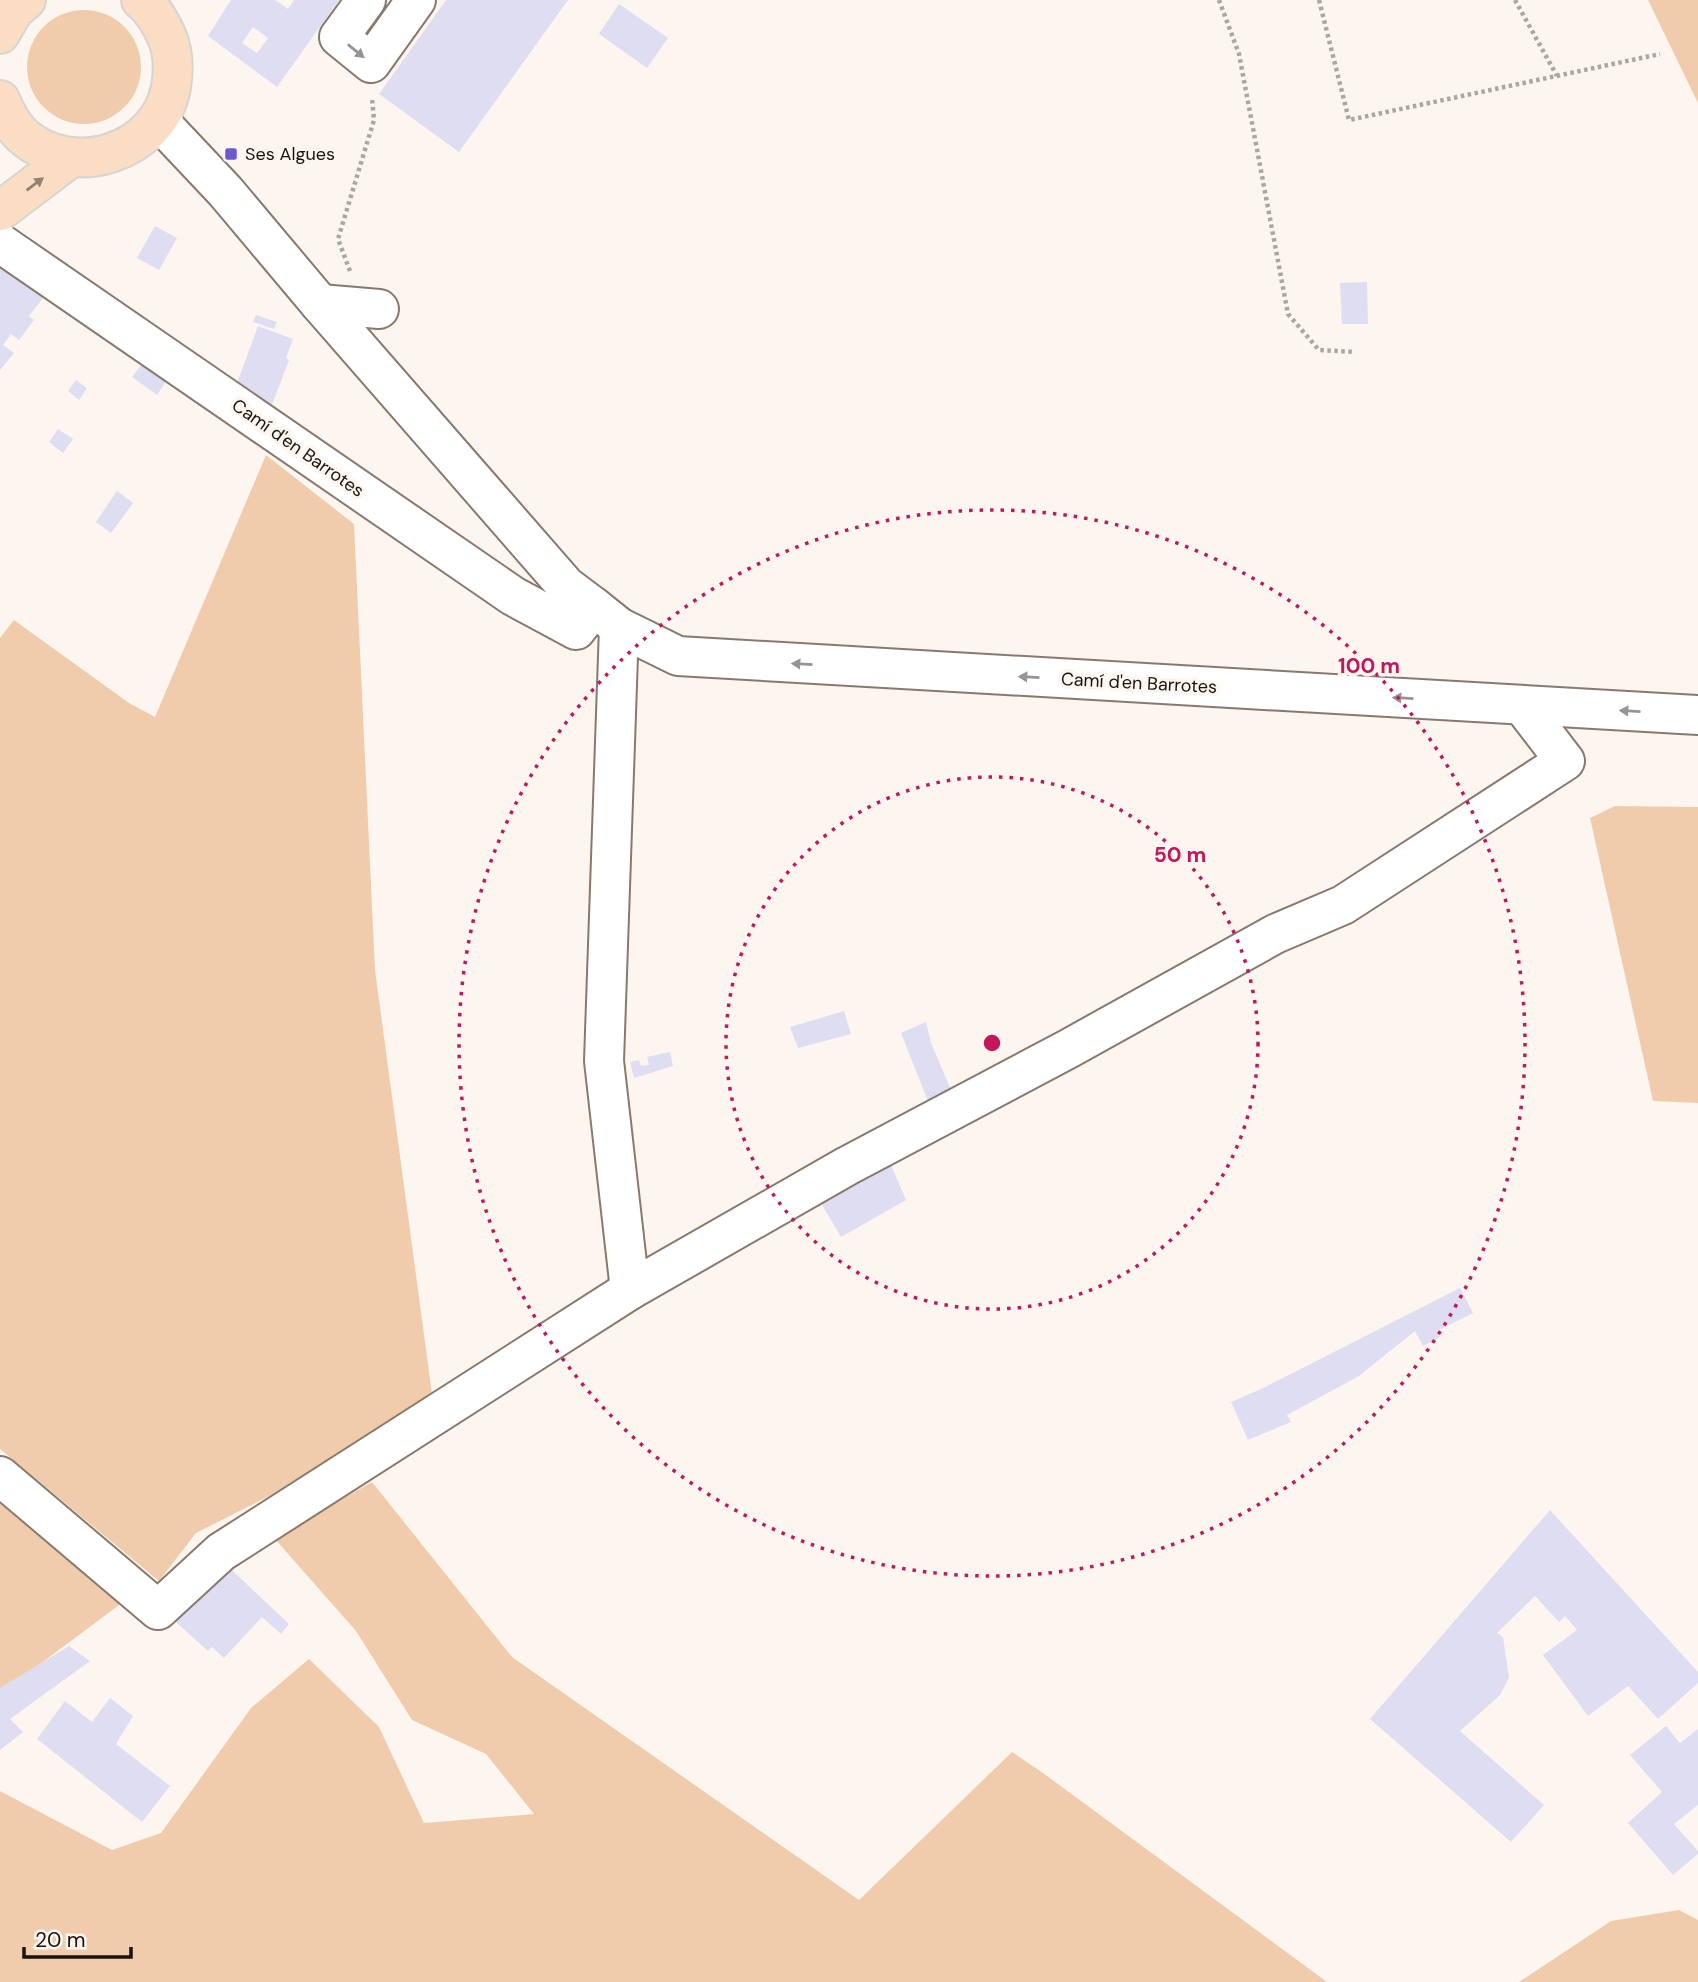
<svg xmlns="http://www.w3.org/2000/svg" width="1698" height="1982" viewBox="0 0 1698 1982" font-family="'DM Sans',sans-serif">
<style>
.green{fill:#f0ccad}
.building{fill:#deddf2;fill-rule:evenodd}
.lines{fill:none;stroke-linecap:round;stroke-linejoin:round}
.minor-casing{stroke:#89796c;stroke-width:42}
.major-casing{stroke:#d5d5d3;stroke-width:42}
.path{stroke:#aca6a0;stroke-width:4.5;stroke-dasharray:3.5 3.5;stroke-linecap:butt}
.minor{stroke:#fff;stroke-width:38}
.major{stroke:#faddc2;stroke-width:38}
.oneway{fill:#979592}
.oneway2{fill:#948271}
.ring{fill:none;stroke:#c2185b;stroke-width:3.5;stroke-dasharray:3.5 7}
.poi-dot{fill:#6c59d2;stroke:#fdf6f0;stroke-width:2.5}
.labels{text-anchor:middle;dominant-baseline:central;stroke-width:7;stroke-linejoin:round;paint-order:stroke}
.poi-label{font-size:18px;fill:#18130d;stroke:#fdf6f0;text-anchor:start}
.street-label{font-size:18px;fill:#18130d;stroke:#fdf6f0}
.centre{fill:#c2185b;stroke:#fdf6f0;stroke-width:3.5}
.ring-label{font-size:21px;text-anchor:middle;font-weight:bold;fill:#c2185b;stroke:#fdf6f0;stroke-width:7;stroke-linejoin:round;paint-order:stroke}
</style>
<rect width="100%" height="100%" fill="#fdf6f0"/>
<!-- green -->
<g class="green">
<path d="M1648,0H1698V103Z"/>
<circle cx="84" cy="67" r="57"/>
<path d="M266,455L354,524L375,970L432,1394L309,1476L196,1533L159,1581L0,1449V638L14,620L129,703L155,717Z"/>
<path d="M1615,806L1698,807V1103L1653,1101L1590,818Z"/>
<path d="M372,1482L512,1657L859,1900L1012,1752L1043,1773L1327,1982H0V1791L112,1850L161,1833L251,1708L309,1659L379,1727L424,1823L534,1814L486,1754L412,1720L356,1631L274,1538Z"/>
<path d="M0,1495L123,1602L0,1694Z"/>
<path d="M1679,1910L1698,1920V1982H1519L1611,1921Z"/>
</g>
<!-- building -->
<g class="building">
<path d="M231,0H275L288,9L294,0H339L277,87L208,36ZM253,27L268,38L257,53L242,43Z"/>
<path d="M446,0H568L459,152L379,94Z"/>
<path d="M619,4L668,38L647,68L599,34Z"/>
<path d="M155,226L177,238L159,270L137,258Z"/>
<path d="M0,261L46,294L29,316L34,320L19,340L11,334L3,345L14,353L0,370Z"/>
<path d="M1367,282L1368,324H1342L1340,283Z"/>
<path d="M256,315L277,322L274,329L253,322Z"/>
<path d="M258,326L293,339L286,358L289,360L270,410L236,386Z"/>
<path d="M143,363L167,380L157,395L132,377Z"/>
<path d="M76,380L87,388L79,400L68,391Z"/>
<path d="M58,429L73,439L63,453L49,442Z"/>
<path d="M117,491L133,503L111,533L96,522Z"/>
<path d="M844,1011L851,1034L798,1048L790,1027Z"/>
<path d="M926,1022L931,1043L951,1090L928,1101L901,1033Z"/>
<path d="M670,1052L673,1066L634,1078L630,1062L639,1060L641,1066L649,1065L647,1057Z"/>
<path d="M887,1156L906,1200L841,1237L814,1191Z"/>
<path d="M1460,1288L1473,1313L1437,1331L1440,1337L1423,1346L1415,1331L1359,1376L1287,1415L1291,1422L1248,1440L1231,1402L1261,1389Z"/>
<path d="M1550,1510L1698,1672V1683L1658,1719L1628,1686L1588,1716L1543,1655L1577,1630L1565,1616L1559,1622L1535,1596L1497,1633L1503,1637L1509,1678L1500,1695L1460,1731L1544,1805L1511,1842L1370,1719Z"/>
<path d="M219,1558L289,1624L281,1634L262,1617L224,1658L212,1647L208,1651L168,1615Z"/>
<path d="M69,1646L90,1661L10,1719L23,1732L0,1750V1688Z"/>
<path d="M110,1698L133,1716L116,1744L170,1786L142,1822L37,1739L65,1701L92,1722Z"/>
<path d="M1666,1726L1680,1743L1698,1729V1805L1674,1824L1698,1851V1854L1673,1875L1628,1823L1662,1792L1630,1755Z"/>
</g>
<g class="lines">
<!-- minor casing -->
<g class="minor-casing">
<g id="minor">
<path d="M366,0L339,37L371,63L416,0"/>
<path d="M158,120L225,191L320,304L566,586L594,607"/>
<path d="M0,243L513,596L576,630L594,607L619,627L678,656L1698,715"/>
<path d="M320,304L379,309"/>
<path d="M619,627L604,1061L630,1290L847,1166L1068,1049L1275,934L1343,905L1565,761L1522,705"/>
<path d="M0,1476L158,1610L221,1552L630,1290"/>
</g>
</g>
<!-- major casing -->
<g class="major-casing">
<g id="major">
<path d="M0,34L14,10L26,0"/>
<path d="M0,100C6,113 12,126 23,136C73,180 159,153 171,87C174,69 174,52 166,35C160,22 153,9 141,0"/>
<path d="M0,211L70,158"/>
</g>
</g>
<!-- path -->
<g class="path">
<path d="M1219,0L1239,54L1288,314L1319,350L1355,352"/>
<path d="M1319,0L1349,120L1660,54"/>
<path d="M1515,0L1557,76"/>
<path d="M350,271L338,239L374,120L372,98"/>
</g>
<!-- minor -->
<use href="#minor" class="minor"/>
<!-- major -->
<use href="#major" class="major"/>
</g>
<!-- one-way arrows -->
<defs><path id="oneway-solid" d="M-6-.8H1V-3.2L6.5 0L1 3.2V.8H-6Z" transform="scale(1.75)"/></defs>
<g class="oneway">
<use href="#oneway-solid" transform="translate(356 51) rotate(39)"/>
<use href="#oneway-solid" transform="translate(802 664) rotate(-177)"/>
<use href="#oneway-solid" transform="translate(1029 677) rotate(-177)"/>
<use href="#oneway-solid" transform="translate(1403 698) rotate(-177)"/>
<use href="#oneway-solid" transform="translate(1630 711) rotate(-177)"/>
</g>
<use class="oneway2" href="#oneway-solid" transform="translate(35 184) rotate(-37)"/>
<!-- distance rings -->
<g class="ring">
<circle cx="992" cy="1043" r="266"/>
<circle cx="992" cy="1043" r="533"/>
</g>
<!-- markers -->
<rect class="poi-dot" x="224" y="147" width="14" height="14" rx="3.5"/>
<g class="labels">
<!-- poi labels -->
<g class="poi-label">
<text x="245" y="154">Ses Algues</text>
</g>
<!-- street labels -->
<g class="street-label">
<text transform="translate(298 448) rotate(35)">Camí d'en Barrotes</text>
<text transform="translate(1139 683) rotate(3)">Camí d'en Barrotes</text>
</g>
</g>
<circle cx="992" cy="1043" r="10" class="centre"/>
<g class="ring-label">
<text x="1369" y="673">100 m</text>
<text x="1180" y="862">50 m</text>
</g>
<!-- scale -->
<path d="M24 1947v10h107v-10" fill="none" stroke="#18130d" stroke-width="3.5"/>
<text x="35" y="1947" font-size="21" fill="#18130d" stroke="#fdf6f0" stroke-width="5" paint-order="stroke">20 m</text>
</svg>
